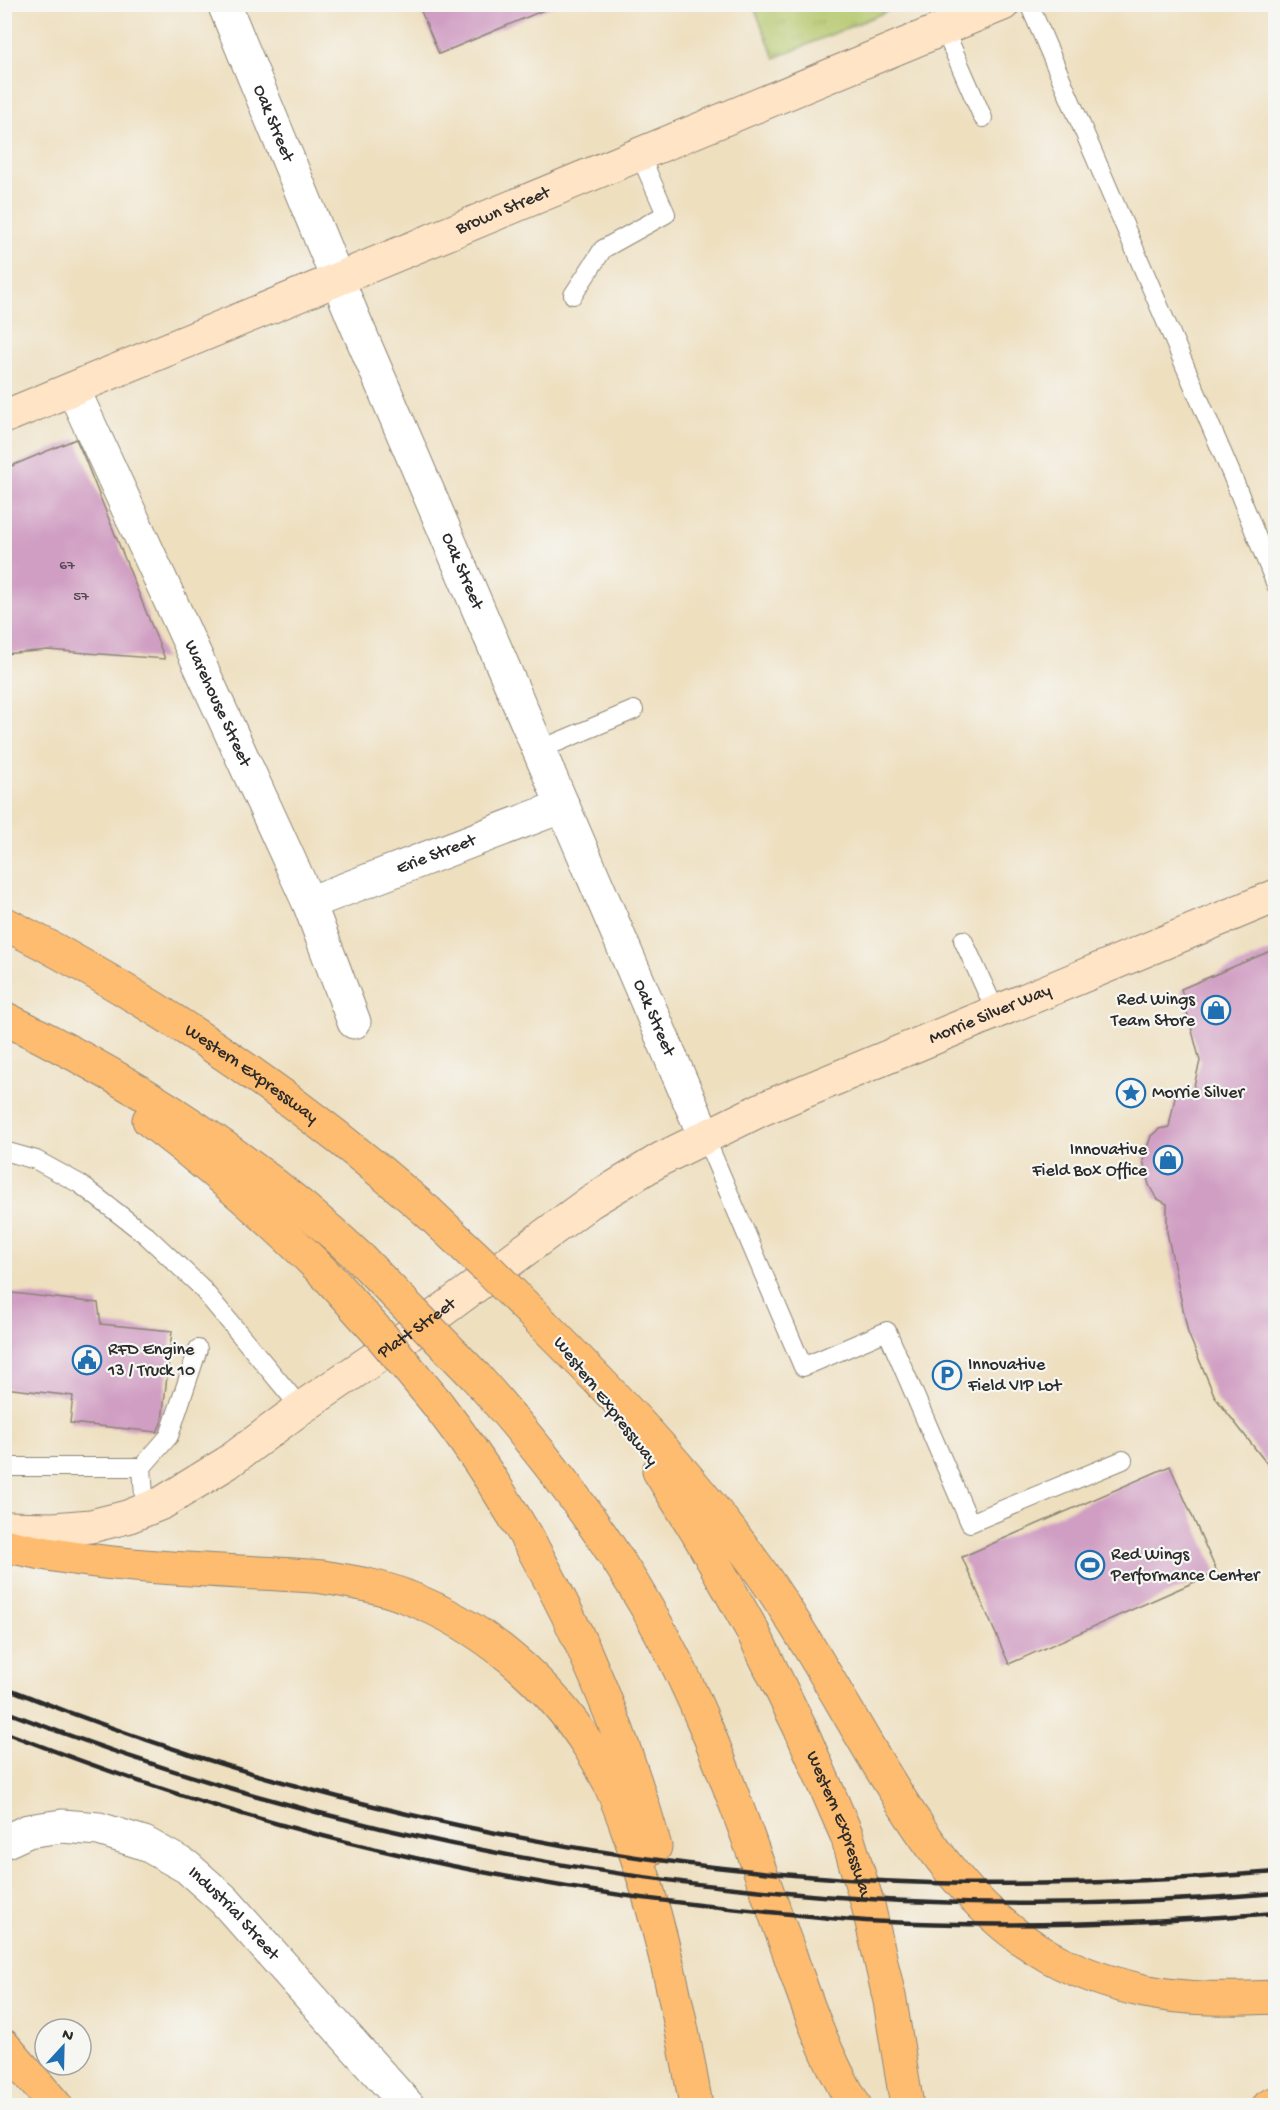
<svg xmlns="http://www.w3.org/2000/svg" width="1280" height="2110" viewBox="0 0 1280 2110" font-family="'Gochi Hand',sans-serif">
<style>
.park{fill:url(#park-tufts);stroke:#6f784a;stroke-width:1.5}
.building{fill:#d09ec3}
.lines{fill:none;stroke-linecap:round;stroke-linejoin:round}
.service-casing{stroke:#8c8575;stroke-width:20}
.minor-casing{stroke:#8c8575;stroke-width:35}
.secondary-casing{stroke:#8c8575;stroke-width:35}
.primary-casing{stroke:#8c8575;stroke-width:35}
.motorway-casing{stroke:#8c8575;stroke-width:35}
.service{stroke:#fff;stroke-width:18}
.minor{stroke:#fff;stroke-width:33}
.secondary{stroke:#ffe4c6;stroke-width:33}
.primary{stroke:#febc70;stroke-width:33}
.motorway{stroke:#febc70;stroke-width:33}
.rail{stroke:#2b2b2b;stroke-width:4.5}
.motorway-bridge-casing{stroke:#8c8575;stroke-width:35;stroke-linecap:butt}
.motorway-bridge{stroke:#febc70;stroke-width:33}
.labels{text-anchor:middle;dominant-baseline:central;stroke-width:4.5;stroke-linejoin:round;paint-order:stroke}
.number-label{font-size:15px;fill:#544851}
.street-label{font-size:18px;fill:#2b2b2b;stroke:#f6f6f2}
.poi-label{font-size:18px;fill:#2b2b2b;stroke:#f6f6f2;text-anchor:start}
</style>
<defs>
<pattern id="park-tufts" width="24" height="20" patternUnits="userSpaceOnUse" patternTransform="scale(1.5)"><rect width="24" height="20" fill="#b3c669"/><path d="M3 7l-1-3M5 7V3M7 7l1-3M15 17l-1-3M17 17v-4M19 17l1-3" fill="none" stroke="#9aaa5b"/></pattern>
</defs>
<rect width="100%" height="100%" fill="#f6f6f2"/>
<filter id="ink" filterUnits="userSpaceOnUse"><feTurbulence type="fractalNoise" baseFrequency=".0167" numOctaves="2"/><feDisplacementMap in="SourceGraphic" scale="12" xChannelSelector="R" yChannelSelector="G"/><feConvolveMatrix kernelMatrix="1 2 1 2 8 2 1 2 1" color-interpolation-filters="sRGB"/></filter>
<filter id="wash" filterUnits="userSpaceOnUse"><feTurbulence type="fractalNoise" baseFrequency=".008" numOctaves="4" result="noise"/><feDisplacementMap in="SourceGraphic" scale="24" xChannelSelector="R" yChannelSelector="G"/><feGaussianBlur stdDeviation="1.35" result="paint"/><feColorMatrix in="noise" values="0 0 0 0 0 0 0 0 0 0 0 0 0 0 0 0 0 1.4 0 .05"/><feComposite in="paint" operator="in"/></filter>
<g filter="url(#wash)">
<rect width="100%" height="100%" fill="#eedfbf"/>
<!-- park -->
<path class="park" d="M753,5H902L775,58Z"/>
<g id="blocks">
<!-- building -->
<g class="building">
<path d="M418,4H556V5L439,54Z"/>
<path d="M76,439L84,457L165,659L48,650L4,654V469Z"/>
<path d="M1275,949V1474L1215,1397L1188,1333L1167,1232V1204L1156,1198L1149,1185L1143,1160L1151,1136L1159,1129L1169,1127L1176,1092L1192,1094L1200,1061L1181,989Z"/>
<path d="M4,1292L98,1303L101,1324L172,1331L162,1421L157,1432L70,1423L73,1396L4,1388Z"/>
<path d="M1170,1466L1217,1572L1009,1664L962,1557Z"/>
</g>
</g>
</g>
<g filter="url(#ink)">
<use href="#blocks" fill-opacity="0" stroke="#8c8575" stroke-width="1.5"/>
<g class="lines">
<!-- service casing -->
<g class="service-casing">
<g id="service">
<path d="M1029,4L1231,473L1276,585"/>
<path d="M944,29L983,118"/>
<path d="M573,295L603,249L666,214L640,155"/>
<path d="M539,750L634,710"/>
<path d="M963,940L996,1012"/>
<path d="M705,1137L803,1367L887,1331L970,1523L1123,1460"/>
<path d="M4,1151L36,1160L80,1184L146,1235L199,1285L301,1408"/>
<path d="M4,1467H142"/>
<path d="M145,1510L142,1467L169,1436L198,1349"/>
</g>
</g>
<!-- minor casing -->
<g class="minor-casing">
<g id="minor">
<path id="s1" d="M224,4L353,317L705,1137"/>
<path id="s2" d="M73,389L309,903L354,1022"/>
<path id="s3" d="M309,903L563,806"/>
<path id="s4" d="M4,1842L28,1831L62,1826L99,1829L144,1843L187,1867L224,1900L408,2106"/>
</g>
</g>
<!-- secondary casing -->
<g class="secondary-casing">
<g id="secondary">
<path id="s5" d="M4,417L1003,4"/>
<path id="s6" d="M4,1528L53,1529L91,1526L127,1517L162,1503L227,1463L301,1408L409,1335L590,1202L661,1159L762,1109L1276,896"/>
</g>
</g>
<!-- primary casing -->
<g class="primary-casing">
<path id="primary" d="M4,2046L56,2106"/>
</g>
<!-- motorway casing -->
<g class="motorway-casing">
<g id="motorway">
<path id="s7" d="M4,923C157,1001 297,1098 427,1211"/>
<path d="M4,1018C134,1081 256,1160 361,1259"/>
<path d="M149,1120C214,1170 276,1223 333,1282"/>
<path d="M544,1325C626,1407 706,1491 771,1587C810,1645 844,1707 880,1767C925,1841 973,1914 1050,1957C1079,1973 1113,1984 1144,1991C1187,2000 1232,1999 1276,1997"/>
<path d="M476,1377C570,1483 649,1591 704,1723C736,1798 761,1876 789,1952C807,2005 826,2058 855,2106"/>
<path d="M436,1402C538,1534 610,1686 655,1847"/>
<path id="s8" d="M659,1471L697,1532L752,1630L802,1732L847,1836L868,1905L890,2001L907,2106"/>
<path d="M4,1545C108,1570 218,1569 323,1577C352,1582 380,1586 407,1597C483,1626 547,1680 590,1748C610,1778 623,1814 634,1848C662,1929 680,2014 695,2100"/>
<path d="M1269,2106L1276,2103"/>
</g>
</g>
<!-- service -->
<use href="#service" class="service"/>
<!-- minor -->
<use href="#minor" class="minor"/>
<!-- secondary -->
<use href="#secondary" class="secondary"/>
<!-- primary -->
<use href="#primary" class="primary"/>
<!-- motorway -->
<use href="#motorway" class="motorway"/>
<!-- rail -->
<g class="rail">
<path d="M4,1687C296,1805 617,1873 931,1883C1046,1886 1161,1881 1276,1872"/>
<path d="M4,1711C408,1868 844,1931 1276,1893"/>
<path d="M4,1732C77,1760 151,1787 226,1809C403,1862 585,1896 769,1912C801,1915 833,1919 866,1921C1002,1928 1139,1924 1276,1913"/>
</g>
<!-- motorway-bridge casing -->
<g class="motorway-bridge-casing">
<g id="motorway-bridge">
<path d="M427,1211L483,1264L544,1325"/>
<path d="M361,1259L476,1377"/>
<path d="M333,1282L383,1338L436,1402"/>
</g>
</g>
<!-- motorway-bridge -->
<use href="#motorway-bridge" class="motorway-bridge"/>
</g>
</g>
<!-- icons -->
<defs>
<g id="shop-ring" transform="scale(1.5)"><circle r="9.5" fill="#f6f6f2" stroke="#1f6fb2" stroke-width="1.5"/><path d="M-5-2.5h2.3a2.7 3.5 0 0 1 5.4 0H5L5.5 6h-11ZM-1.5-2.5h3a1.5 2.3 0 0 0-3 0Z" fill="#1f6fb2"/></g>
<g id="sight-ring" transform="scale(1.5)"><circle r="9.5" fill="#f6f6f2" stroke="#1f6fb2" stroke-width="1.5"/><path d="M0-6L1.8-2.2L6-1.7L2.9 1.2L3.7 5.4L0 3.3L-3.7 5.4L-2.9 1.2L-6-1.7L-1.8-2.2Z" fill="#1f6fb2"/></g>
<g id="civic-ring" transform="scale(1.5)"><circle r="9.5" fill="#f6f6f2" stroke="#1f6fb2" stroke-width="1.5"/><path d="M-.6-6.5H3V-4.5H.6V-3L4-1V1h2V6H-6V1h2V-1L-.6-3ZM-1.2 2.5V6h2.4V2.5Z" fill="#1f6fb2"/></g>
<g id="parking-ring" transform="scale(1.5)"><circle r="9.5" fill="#f6f6f2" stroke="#1f6fb2" stroke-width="1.5"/><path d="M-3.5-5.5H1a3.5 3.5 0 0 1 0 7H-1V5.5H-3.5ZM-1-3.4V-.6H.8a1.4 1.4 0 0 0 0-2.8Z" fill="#1f6fb2"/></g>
<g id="stadium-ring" transform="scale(1.5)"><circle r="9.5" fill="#f6f6f2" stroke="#1f6fb2" stroke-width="1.5"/><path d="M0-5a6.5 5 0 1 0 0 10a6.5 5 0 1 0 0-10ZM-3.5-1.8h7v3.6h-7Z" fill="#1f6fb2"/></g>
</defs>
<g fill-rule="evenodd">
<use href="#shop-ring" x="1216" y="1010"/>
<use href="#sight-ring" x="1131" y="1093"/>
<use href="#shop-ring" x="1168" y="1160"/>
<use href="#civic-ring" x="87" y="1360"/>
<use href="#parking-ring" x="947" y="1375"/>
<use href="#stadium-ring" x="1090" y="1565"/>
</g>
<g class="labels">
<!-- number labels -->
<g class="number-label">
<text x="67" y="566">67</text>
<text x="81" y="597">57</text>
</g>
<!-- street labels -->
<g class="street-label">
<text stroke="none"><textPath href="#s1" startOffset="129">Oak Street</textPath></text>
<text stroke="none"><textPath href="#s5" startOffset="540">Brown Street</textPath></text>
<text stroke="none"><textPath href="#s1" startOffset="615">Oak Street</textPath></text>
<text stroke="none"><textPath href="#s2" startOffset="346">Warehouse Street</textPath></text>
<text stroke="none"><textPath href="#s3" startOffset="136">Erie Street</textPath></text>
<text stroke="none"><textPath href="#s6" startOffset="1128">Morrie Silver Way</textPath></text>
<text stroke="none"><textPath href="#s1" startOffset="1101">Oak Street</textPath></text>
<text stroke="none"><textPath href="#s7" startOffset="290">Western Expressway</textPath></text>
<text stroke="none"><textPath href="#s6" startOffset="471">Platt Street</textPath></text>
<text transform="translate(605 1402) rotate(52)">Western Expressway</text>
<text stroke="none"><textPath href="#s8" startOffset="399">Western Expressway</textPath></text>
<text stroke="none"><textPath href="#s4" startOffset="260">Industrial Street</textPath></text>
</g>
<!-- poi labels -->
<g class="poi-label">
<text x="1195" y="1000" text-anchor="end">Red Wings<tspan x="1195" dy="21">Team Store</tspan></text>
<text x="1152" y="1093">Morrie Silver</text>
<text x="1147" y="1150" text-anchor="end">Innovative<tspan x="1147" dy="21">Field Box Office</tspan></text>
<text x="108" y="1350">RFD Engine<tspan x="108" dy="21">13 / Truck 10</tspan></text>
<text x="968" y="1365">Innovative<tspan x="968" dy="21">Field VIP Lot</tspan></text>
<text x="1111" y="1555">Red Wings<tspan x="1111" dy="21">Performance Center</tspan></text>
</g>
</g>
<!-- margin -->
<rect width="1280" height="2110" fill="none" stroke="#f6f6f2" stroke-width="24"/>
<!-- north arrow -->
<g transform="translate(63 2047) rotate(22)"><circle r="28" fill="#f6f6f2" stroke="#a5a5a2" stroke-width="1.5"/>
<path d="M0-4.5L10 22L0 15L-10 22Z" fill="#1f6fb2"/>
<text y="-9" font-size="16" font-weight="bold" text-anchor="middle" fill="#2b2b2b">N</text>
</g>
</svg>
